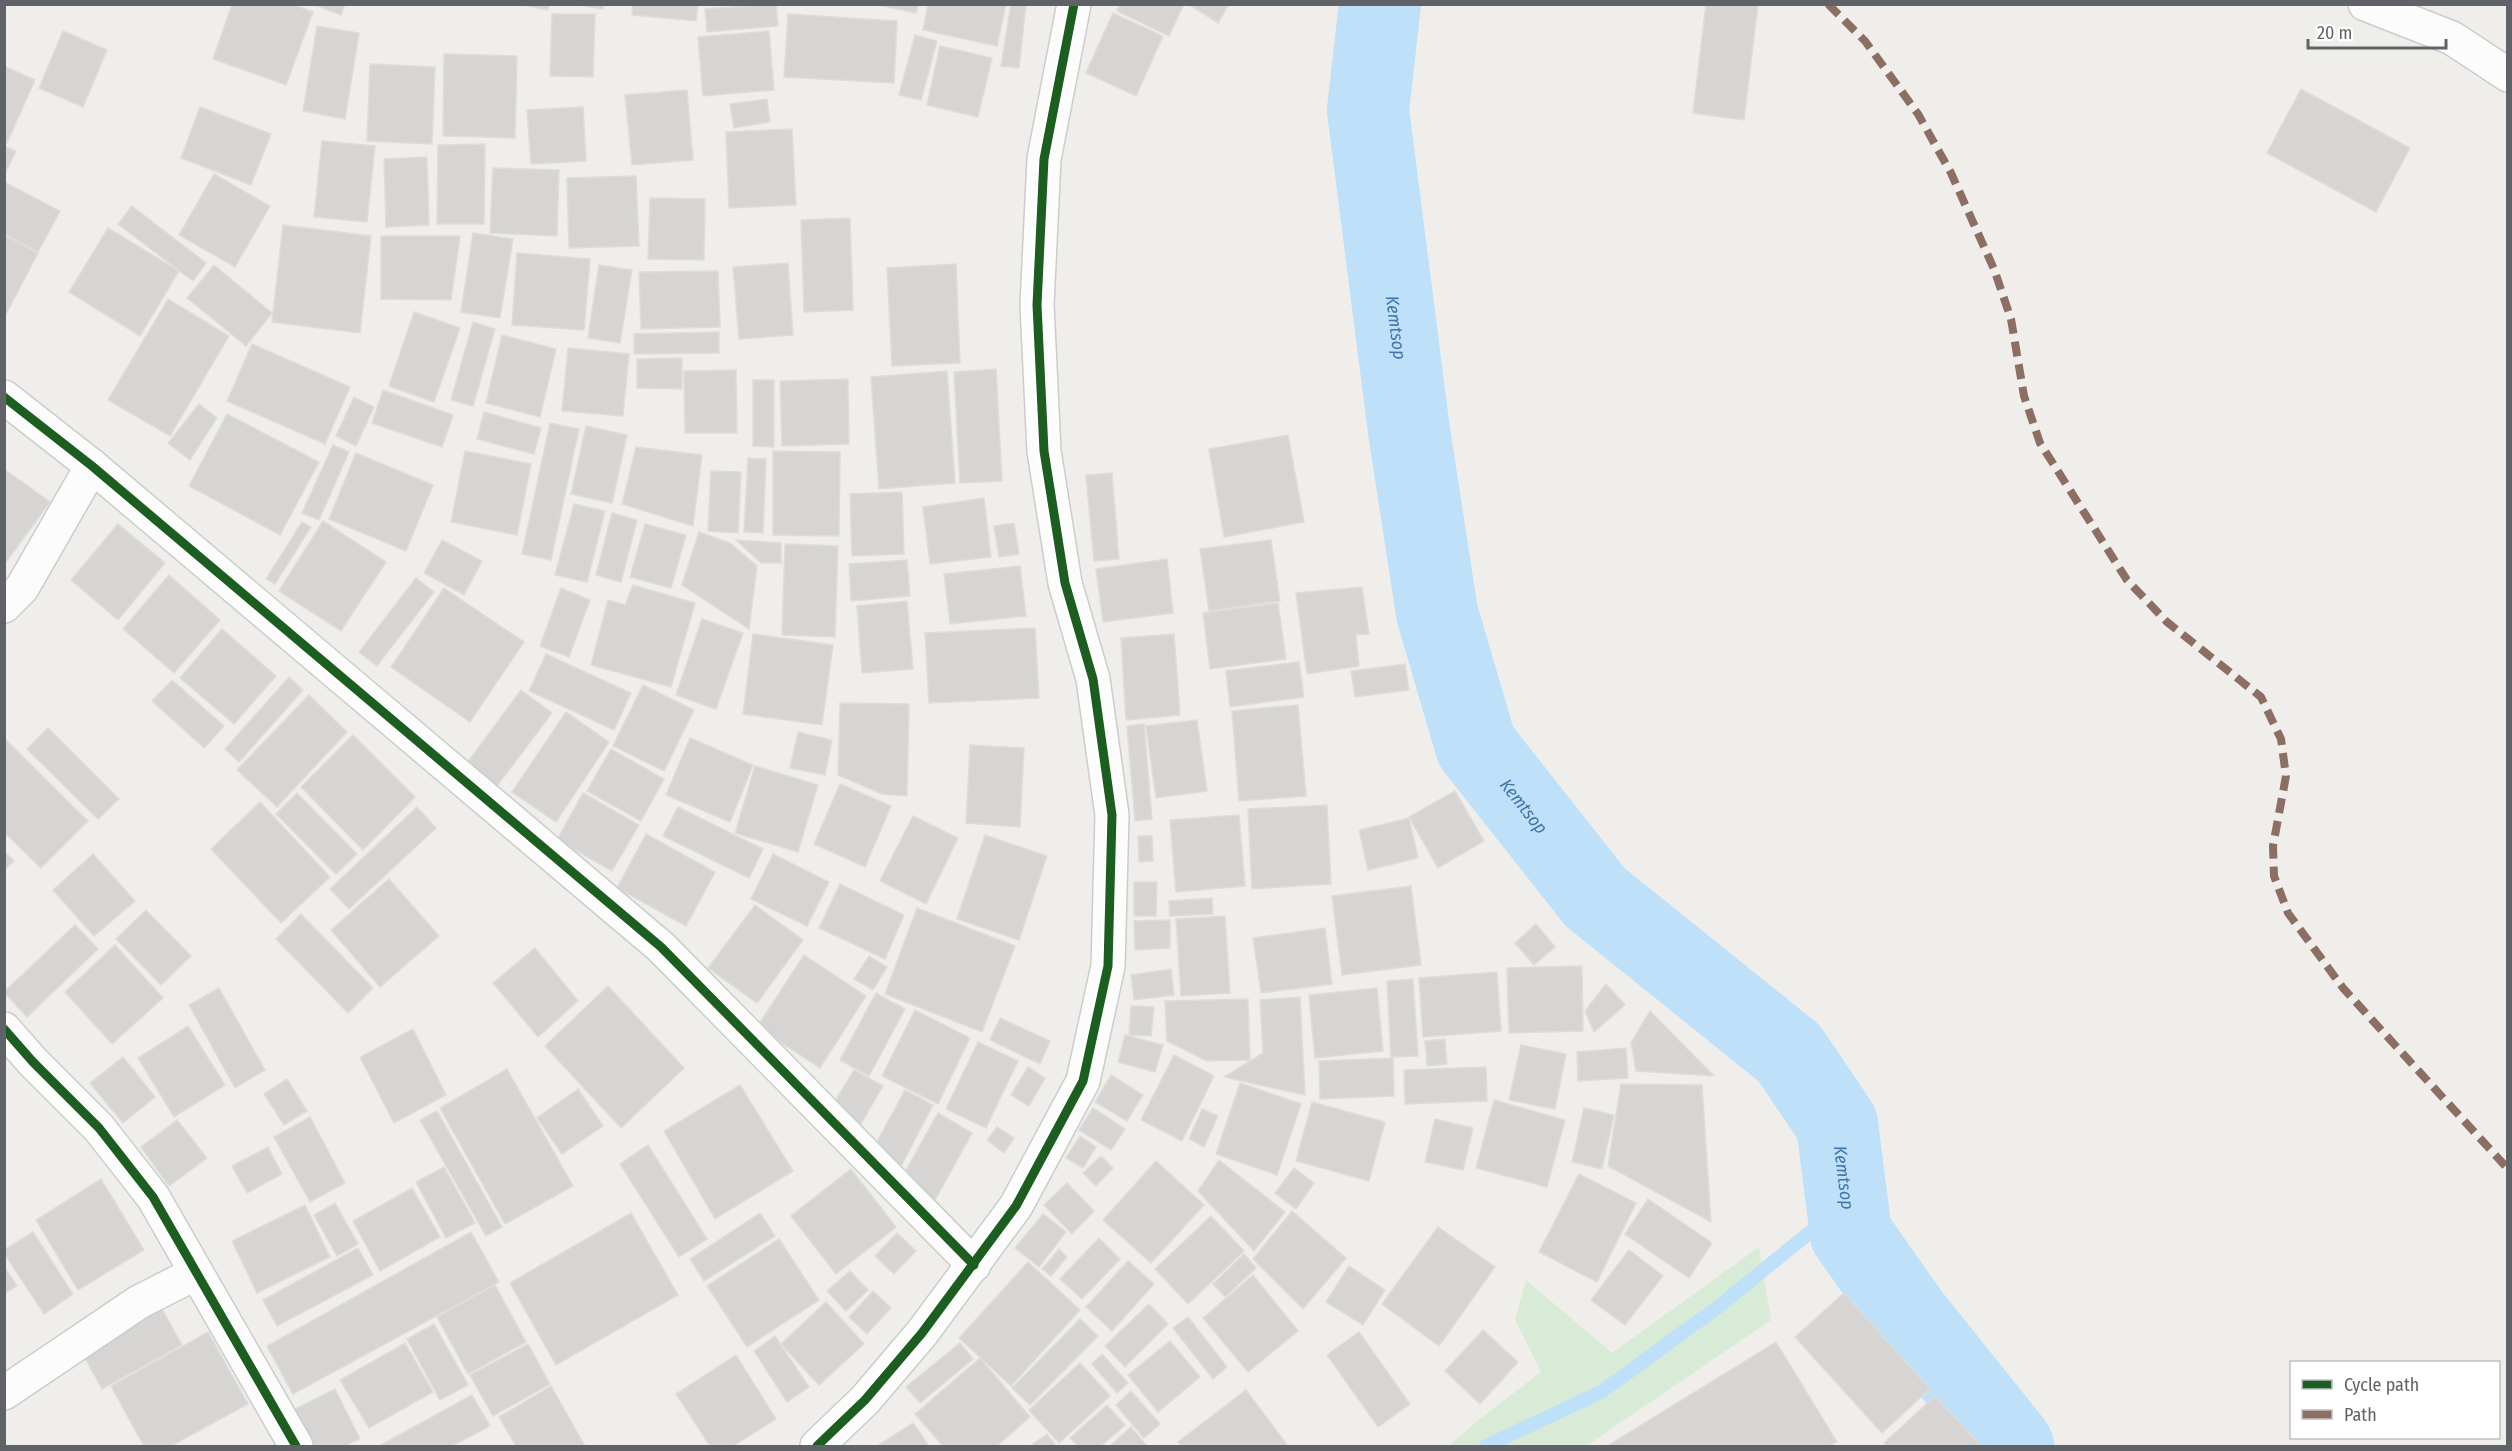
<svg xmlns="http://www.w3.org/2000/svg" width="2512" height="1451" viewBox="0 0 2512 1451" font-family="'Fira Sans Condensed',sans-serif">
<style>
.green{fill:#d8ebd6}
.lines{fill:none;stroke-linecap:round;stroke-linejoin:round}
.stream{stroke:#bfe0f9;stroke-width:14}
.river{stroke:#bfe0f9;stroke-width:82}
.building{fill:#d6d5d3;stroke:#deddd9;stroke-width:1.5}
.minor-casing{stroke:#cbcccc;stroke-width:36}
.tertiary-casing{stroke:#cbcccc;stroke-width:36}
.minor{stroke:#fdfcfc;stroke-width:33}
.tertiary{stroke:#fdfcfc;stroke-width:33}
.quiet{stroke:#8d6e63;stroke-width:8;stroke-dasharray:15 8;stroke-linecap:butt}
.cycleway-casing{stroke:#fff;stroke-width:13}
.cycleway{stroke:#1b5e20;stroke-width:9}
.labels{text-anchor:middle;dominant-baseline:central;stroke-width:6;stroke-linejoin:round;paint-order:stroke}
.water-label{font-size:18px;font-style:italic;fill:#4174aa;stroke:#fff}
</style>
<rect width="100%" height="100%" fill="#efeeea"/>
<!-- green -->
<path class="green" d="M1759,1247L1771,1320L1586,1446H1449L1477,1421L1541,1372L1515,1320L1526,1280L1612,1353Z"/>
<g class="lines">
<!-- stream -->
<path class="stream" d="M1486,1446L1601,1392L1718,1307L1847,1202"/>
<!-- river -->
<path class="river" id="s1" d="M1380,4L1368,110L1409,431L1437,613L1476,746L1595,897L1789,1053L1837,1124L1851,1234L1909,1316L2013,1446"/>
</g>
<!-- building -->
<g class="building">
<path d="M232,4H291L313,12L286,85L213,59Z"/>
<path d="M313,4H345L341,15Z"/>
<path d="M518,4H549L548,10Z"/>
<path d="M574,4H603V9Z"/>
<path d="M633,4H698L696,21L632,15Z"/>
<path d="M776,4L778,26L707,32L705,9Z"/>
<path d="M874,4H918L916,13Z"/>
<path d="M928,4H1006L997,46L923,30Z"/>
<path d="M1011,4H1026L1019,68L1001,66Z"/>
<path d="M1120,4H1181L1183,6L1169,36L1117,11Z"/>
<path d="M1188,4H1229L1218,23Z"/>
<path d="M1706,4H1758L1744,120L1693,113Z"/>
<path d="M1113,13L1163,36L1136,96L1086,73Z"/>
<path d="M552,14H595L593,77L550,76Z"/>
<path d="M788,14L897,21L894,83L784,77Z"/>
<path d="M317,26L359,33L345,119L303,111Z"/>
<path d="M63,31L107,50L83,107L39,88Z"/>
<path d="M769,31L774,90L703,96L698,37Z"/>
<path d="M915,35L937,41L921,100L899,95Z"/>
<path d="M940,46L992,58L978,117L927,105Z"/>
<path d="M444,54L517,56L515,138L443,136Z"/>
<path d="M370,64L435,67L432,144L367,141Z"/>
<path d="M4,66L35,80L7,143L4,142Z"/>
<path d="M2301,89L2410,148L2376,212L2267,153Z"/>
<path d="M687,90L693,160L632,165L625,95Z"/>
<path d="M767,99L770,122L734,128L730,104Z"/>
<path d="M200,107L271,134L251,185L181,158Z"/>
<path d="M583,107L586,161L531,164L527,110Z"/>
<path d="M792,129L796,205L729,208L726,132Z"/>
<path d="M322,141L375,146L367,222L314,217Z"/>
<path d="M485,144L484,224H437L438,145Z"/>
<path d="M4,146L16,151L4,176Z"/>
<path d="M427,157L429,225L386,227L384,159Z"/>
<path d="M493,168L559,170L557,236L490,233Z"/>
<path d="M214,174L270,206L235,267L179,235Z"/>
<path d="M636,176L639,246L569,248L567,178Z"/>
<path d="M4,182L60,211L38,252L4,234Z"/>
<path d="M650,198L705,199L704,260L648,259Z"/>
<path d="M132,206L206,263L193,281L118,224Z"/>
<path d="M850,218L853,310L804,312L801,220Z"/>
<path d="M283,225L371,236L360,333L272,322Z"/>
<path d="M108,228L179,271L140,336L69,292Z"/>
<path d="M473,233L513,239L500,318L461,312Z"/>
<path d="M4,235L38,253L5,316H4Z"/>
<path d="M381,236H460L451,300L381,299Z"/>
<path d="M517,253L590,259L584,330L512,325Z"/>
<path d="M788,263L793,335L739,339L733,267Z"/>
<path d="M956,264L960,363L892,366L887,268Z"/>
<path d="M214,265L272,313L246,346L187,298Z"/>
<path d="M599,265L632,270L620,343L588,338Z"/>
<path d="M718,271L720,327L641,329L639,272Z"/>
<path d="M168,299L229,336L170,436L108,400Z"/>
<path d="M414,312L460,328L434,402L389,386Z"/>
<path d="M473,322L495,329L473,406L451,400Z"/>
<path d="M719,332V353L634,354V334Z"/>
<path d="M502,335L556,349L540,417L486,403Z"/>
<path d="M252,344L350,387L325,444L227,401Z"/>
<path d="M568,348L629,354L623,416L562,411Z"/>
<path d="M682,358V389L637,388V359Z"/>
<path d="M996,369L1002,481L960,483L954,372Z"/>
<path d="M736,370L737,433H685L684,371Z"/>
<path d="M947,371L955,483L879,489L871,377Z"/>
<path d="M848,379L849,444L782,446L780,381Z"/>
<path d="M753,380H774V447L753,446Z"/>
<path d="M383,390L453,415L442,447L372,423Z"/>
<path d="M354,397L374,407L356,446L336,436Z"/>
<path d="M199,404L217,418L190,460L168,443Z"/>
<path d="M484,412L541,428L534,454L477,439Z"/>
<path d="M227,414L319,462L280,535L189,486Z"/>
<path d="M550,423L579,429L551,560L522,554Z"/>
<path d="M586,426L627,435L612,503L571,494Z"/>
<path d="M1288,435L1304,522L1224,537L1209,449Z"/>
<path d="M333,445L349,452L319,520L302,513Z"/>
<path d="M636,447L702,455L693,526L622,504Z"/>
<path d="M465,451L531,464L517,535L451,522Z"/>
<path d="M773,451L840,452L839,536L773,535Z"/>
<path d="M356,453L433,485L406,551L329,519Z"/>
<path d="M748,458L766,459L763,533L744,532Z"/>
<path d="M4,469L50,502L4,565Z"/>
<path d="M711,471L741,472L738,533L708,531Z"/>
<path d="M1112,473L1119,559L1094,561L1086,475Z"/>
<path d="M902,492L904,554L852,556L850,494Z"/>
<path d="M984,498L991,557L930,564L923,507Z"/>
<path d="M574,504L605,511L587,582L555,575Z"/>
<path d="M612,513L637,520L621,582L596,575Z"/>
<path d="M323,521L386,562L341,631L279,591Z"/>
<path d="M302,522L311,527L275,584L266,579Z"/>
<path d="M1014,523L1019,554L999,557L994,526Z"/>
<path d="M118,524L165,563L118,620L71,580Z"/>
<path d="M645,524L686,535L671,588L630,577Z"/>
<path d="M699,532L730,543L757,566L749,629L682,585Z"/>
<path d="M442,540L482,561L464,595L424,573Z"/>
<path d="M736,540L781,543V563H761Z"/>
<path d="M1271,540L1280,601L1209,611L1200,549Z"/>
<path d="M785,544L838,546L835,637L782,635Z"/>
<path d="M1167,559L1173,613L1103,622L1096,569Z"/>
<path d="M907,560L910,596L851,601L849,564Z"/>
<path d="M1020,566L1026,616L950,624L944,574Z"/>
<path d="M169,575L220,620L174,673L123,629Z"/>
<path d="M416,578L434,592L377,666L359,652Z"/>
<path d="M633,585L695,603L671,687L591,665L608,600L625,605Z"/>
<path d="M1362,587L1369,634L1356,635L1359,666L1307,674L1296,593Z"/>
<path d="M444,588L524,642L470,722L391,667Z"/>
<path d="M561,588L590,600L569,657L540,646Z"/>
<path d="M907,601L913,669L862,673L857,606Z"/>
<path d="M1278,603L1286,659L1210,669L1203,613Z"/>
<path d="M702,619L743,633L716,709L676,695Z"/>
<path d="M1035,628L1039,698L929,703L925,633Z"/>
<path d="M222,629L276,676L234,724L180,678Z"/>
<path d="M753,634L833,645L822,725L743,714Z"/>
<path d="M1174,634L1180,715L1126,720L1121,638Z"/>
<path d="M546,654L631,693L614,730L529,691Z"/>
<path d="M1299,662L1304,697L1230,707L1226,671Z"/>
<path d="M1405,664L1409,690L1355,697L1351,671Z"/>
<path d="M289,677L303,690L239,762L225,749Z"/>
<path d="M172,680L224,726L204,748L152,701Z"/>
<path d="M643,685L694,710L664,771L613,746Z"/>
<path d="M521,690L552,713L497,786L467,763Z"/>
<path d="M309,695L347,732L277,807L237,770Z"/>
<path d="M840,703L909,704L907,796L882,794L838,775Z"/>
<path d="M1298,705L1306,796L1239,801L1232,711Z"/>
<path d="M566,712L609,742L556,822L512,792Z"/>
<path d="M1197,720L1207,791L1156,798L1146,726Z"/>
<path d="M1144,724L1152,819L1135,821L1127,726Z"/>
<path d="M48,728L119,799L98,819L27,749Z"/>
<path d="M798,732L832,740L825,775L790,768Z"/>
<path d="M353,735L415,797L363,850L301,787Z"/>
<path d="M4,738L88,821L41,868L4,832Z"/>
<path d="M690,738L753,765L730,822L666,795Z"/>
<path d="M970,745L1024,748L1020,827L966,823Z"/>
<path d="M611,749L664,779L641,821L587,791Z"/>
<path d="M755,766L818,785L798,852L735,833Z"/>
<path d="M840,784L891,806L865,867L814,844Z"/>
<path d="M1455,791L1484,841L1438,868L1409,817Z"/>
<path d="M297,793L357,854L336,874L276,814Z"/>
<path d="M583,793L639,825L612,871L557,840Z"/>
<path d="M260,802L330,877L281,923L211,849Z"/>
<path d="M1327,805L1331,884L1252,889L1248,809Z"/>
<path d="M417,807L436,828L349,909L330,889Z"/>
<path d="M678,807L763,849L749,878L663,836Z"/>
<path d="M1239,815L1245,886L1176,892L1170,820Z"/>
<path d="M913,816L958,838L926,904L880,881Z"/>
<path d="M1409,818L1418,858L1368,870L1359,830Z"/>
<path d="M646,834L715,872L686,926L617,888Z"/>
<path d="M985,835L1047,856L1019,940L957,919Z"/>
<path d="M1138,836H1152L1153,861L1139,862Z"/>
<path d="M4,851L14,861L4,870Z"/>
<path d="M93,854L135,901L94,936L53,890Z"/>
<path d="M773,854L829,882L807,926L751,899Z"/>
<path d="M389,879L439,936L380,987L331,930Z"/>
<path d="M1134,882H1157L1156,916H1134Z"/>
<path d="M840,884L904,915L885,959L819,928Z"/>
<path d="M1411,886L1421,965L1342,975L1332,896Z"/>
<path d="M1212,898L1213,914L1170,916L1169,901Z"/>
<path d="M755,905L803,940L757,1003L708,968Z"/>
<path d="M917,908L1015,946L982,1032L885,994Z"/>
<path d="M146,910L191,956L161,985L116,939Z"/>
<path d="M301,914L373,988L348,1013L276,939Z"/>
<path d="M1225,916L1230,993L1181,996L1176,919Z"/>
<path d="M1170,920V948L1135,950L1134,921Z"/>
<path d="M1536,924L1555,947L1534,965L1515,943Z"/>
<path d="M75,925L98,949L27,1017L4,992Z"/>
<path d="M1325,928L1332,984L1261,993L1253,938Z"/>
<path d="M115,945L163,998L112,1044L65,992Z"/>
<path d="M535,948L578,1001L538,1037L493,983Z"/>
<path d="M804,955L866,996L820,1068L757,1027Z"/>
<path d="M869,956L887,967L873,990L854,979Z"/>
<path d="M1582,966L1583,1031L1509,1033L1507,968Z"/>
<path d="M1171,969L1174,995L1134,1000L1131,975Z"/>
<path d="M1497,972L1501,1031L1423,1037L1419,978Z"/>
<path d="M1413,979L1418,1056L1391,1057L1387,981Z"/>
<path d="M1606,984L1625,1005L1594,1032L1585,1011Z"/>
<path d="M608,986L684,1068L621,1128L545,1046Z"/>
<path d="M219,988L265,1070L235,1088L189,1005Z"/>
<path d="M1377,988L1383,1051L1315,1058L1309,995Z"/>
<path d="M876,993L905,1009L869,1076L840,1060Z"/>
<path d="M1300,997L1305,1095L1224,1077L1263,1053L1260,1000Z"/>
<path d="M1248,999L1250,1060L1207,1061L1167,1041L1165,1001Z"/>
<path d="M1131,1006L1154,1007L1151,1036L1129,1035Z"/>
<path d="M915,1010L970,1038L938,1104L882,1076Z"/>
<path d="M1650,1011L1714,1076L1636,1071L1631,1043Z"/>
<path d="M1000,1018L1050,1041L1040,1064L990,1040Z"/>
<path d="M188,1026L225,1085L174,1117L138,1058Z"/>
<path d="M413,1029L446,1095L394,1123L360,1057Z"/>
<path d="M1125,1035L1163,1045L1155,1072L1118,1062Z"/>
<path d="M1445,1039L1447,1064L1427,1066L1425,1041Z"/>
<path d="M978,1042L1018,1061L986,1128L946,1109Z"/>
<path d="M1521,1045L1566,1054L1555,1109L1509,1100Z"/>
<path d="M1626,1048L1628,1078L1578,1081L1577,1052Z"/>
<path d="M1174,1055L1214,1076L1182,1141L1141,1120Z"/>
<path d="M123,1057L155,1097L123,1123L90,1083Z"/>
<path d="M1393,1058L1394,1096L1320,1099L1319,1061Z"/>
<path d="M1028,1067L1045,1078L1029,1106L1011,1095Z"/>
<path d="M1486,1067L1487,1101L1405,1104L1404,1070Z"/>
<path d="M507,1069L573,1186L505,1224L440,1108Z"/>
<path d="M854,1070L883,1086L858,1129L829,1111Z"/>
<path d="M1111,1075L1143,1095L1127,1121L1095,1102Z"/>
<path d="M287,1079L307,1111L284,1125L264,1094Z"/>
<path d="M1240,1083L1301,1104L1277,1175L1216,1154Z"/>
<path d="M1621,1084L1702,1085L1711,1222L1608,1166Z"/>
<path d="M740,1085L793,1171L715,1219L664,1131Z"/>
<path d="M578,1089L603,1126L562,1154L537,1118Z"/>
<path d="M905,1090L933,1105L900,1168L871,1153Z"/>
<path d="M1494,1100L1565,1120L1547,1187L1476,1168Z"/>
<path d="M1312,1102L1385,1122L1369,1181L1296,1161Z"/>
<path d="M1093,1108L1125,1129L1111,1150L1079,1130Z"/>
<path d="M1584,1108L1614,1115L1602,1169L1572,1162Z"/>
<path d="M1202,1109L1218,1116L1204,1147L1189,1139Z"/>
<path d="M437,1111L502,1227L486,1236L420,1120Z"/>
<path d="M938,1113L972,1133L935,1200L900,1181Z"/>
<path d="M310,1117L345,1183L310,1202L274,1137Z"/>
<path d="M1435,1119L1473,1128L1463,1170L1425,1162Z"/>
<path d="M177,1120L207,1158L169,1186L141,1147Z"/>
<path d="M997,1127L1014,1138L1004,1153L987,1140Z"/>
<path d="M1080,1136L1096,1147L1083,1168L1066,1158Z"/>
<path d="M648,1145L707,1239L679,1257L620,1164Z"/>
<path d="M268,1147L282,1174L247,1193L232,1166Z"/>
<path d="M1101,1156L1113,1168L1096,1186L1083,1173Z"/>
<path d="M1219,1160L1285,1212L1254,1251L1198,1191Z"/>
<path d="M1156,1161L1204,1205L1151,1263L1103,1220Z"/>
<path d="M444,1167L475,1223L446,1238L416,1182Z"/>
<path d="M1294,1168L1314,1183L1296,1209L1275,1193Z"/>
<path d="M851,1169L896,1227L836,1274L791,1216Z"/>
<path d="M1579,1174L1636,1203L1597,1282L1539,1252Z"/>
<path d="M101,1179L144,1250L78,1290L36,1220Z"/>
<path d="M1067,1183L1094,1211L1072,1234L1044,1205Z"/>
<path d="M412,1188L440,1237L380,1271L353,1221Z"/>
<path d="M1648,1199L1712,1243L1689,1278L1625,1234Z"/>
<path d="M335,1203L358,1244L337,1256L314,1215Z"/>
<path d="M305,1205L330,1257L257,1293L232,1241Z"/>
<path d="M1292,1211L1346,1258L1303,1309L1253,1259Z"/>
<path d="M631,1213L678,1295L556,1365L510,1283Z"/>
<path d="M760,1213L775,1236L704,1281L690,1259Z"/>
<path d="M1043,1214L1066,1232L1039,1267L1015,1248Z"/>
<path d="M1211,1216L1244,1251L1188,1304L1155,1269Z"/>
<path d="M1438,1227L1495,1267L1439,1346L1382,1304Z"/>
<path d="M33,1232L73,1294L44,1314L4,1253V1250Z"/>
<path d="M471,1232L499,1282L293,1394L267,1346Z"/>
<path d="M897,1233L916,1251L894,1274L875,1256Z"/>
<path d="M1099,1238L1120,1259L1082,1299L1060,1279Z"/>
<path d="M779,1239L819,1300L747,1347L707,1286Z"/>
<path d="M358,1248L373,1275L277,1326L263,1300Z"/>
<path d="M1059,1249L1067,1257L1051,1276L1042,1269Z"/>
<path d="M1629,1250L1663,1276L1625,1325L1591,1300Z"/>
<path d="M1244,1254L1256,1268L1225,1297L1213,1284Z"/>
<path d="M1128,1261L1154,1284L1112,1331L1086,1307Z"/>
<path d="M1028,1262L1080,1310L1011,1386L959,1338Z"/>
<path d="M4,1266L17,1286L4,1294Z"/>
<path d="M1349,1266L1385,1290L1363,1325L1326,1302Z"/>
<path d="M850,1271L868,1290L846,1311L827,1291Z"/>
<path d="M1253,1275L1298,1331L1248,1372L1203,1318Z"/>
<path d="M495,1285L526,1342L468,1374L437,1317Z"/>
<path d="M873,1291L891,1308L867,1334L849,1317Z"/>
<path d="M1844,1293L1930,1389L1882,1433L1795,1337Z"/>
<path d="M826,1302L864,1344L819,1385L781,1344Z"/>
<path d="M1149,1304L1168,1324L1125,1367L1105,1346Z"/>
<path d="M160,1305L182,1345L102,1389L80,1349Z"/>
<path d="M1188,1317L1227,1367L1213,1379L1173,1328Z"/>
<path d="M1080,1319L1098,1336L1030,1405L1012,1388Z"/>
<path d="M434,1324L468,1385L440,1400L407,1339Z"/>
<path d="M1483,1330L1518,1362L1480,1404L1445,1371Z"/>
<path d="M208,1332L248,1404L171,1446H144L111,1386Z"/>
<path d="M1359,1332L1410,1404L1378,1427L1327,1355Z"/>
<path d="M775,1336L809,1387L787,1402L754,1351Z"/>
<path d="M1170,1341L1200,1377L1158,1412L1128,1375Z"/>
<path d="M1776,1342L1837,1442L1829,1446H1607Z"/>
<path d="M405,1343L433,1392L369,1428L340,1380Z"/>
<path d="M960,1343L973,1359L920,1403L906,1387Z"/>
<path d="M528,1344L550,1384L493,1416L470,1375Z"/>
<path d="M1102,1354L1128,1383L1117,1393L1092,1364Z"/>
<path d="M736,1355L776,1419L733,1446H710L676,1394Z"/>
<path d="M980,1358L1030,1417L997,1446H943L915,1414Z"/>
<path d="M1080,1363L1110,1396L1059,1443L1029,1410Z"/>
<path d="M551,1386L585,1446H516L499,1417Z"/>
<path d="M335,1389L360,1439L345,1446H313L295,1409Z"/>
<path d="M1246,1390L1288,1446H1181L1178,1442Z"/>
<path d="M1131,1391L1160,1424L1144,1438L1116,1405Z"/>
<path d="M472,1395L490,1426L452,1446H379Z"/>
<path d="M1935,1396L1981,1446H1887L1884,1443Z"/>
<path d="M1107,1405L1125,1425L1101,1446H1078L1070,1438Z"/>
<path d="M913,1423L929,1446H877Z"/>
<path d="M1131,1427L1147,1446H1110Z"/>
<path d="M1047,1434L1056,1446H1030Z"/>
</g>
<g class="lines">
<!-- minor casing -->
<g class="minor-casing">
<g id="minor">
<path d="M2365,4L2452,38L2508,75"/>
<path d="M4,397L92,466L661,947L974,1265"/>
<path d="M4,606L22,588L92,466"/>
<path d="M4,1029L33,1062L99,1128L153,1197L296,1446"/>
<path d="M4,1393L139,1302L196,1273"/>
</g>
</g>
<!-- tertiary casing -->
<g class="tertiary-casing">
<path id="tertiary" d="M817,1446L865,1400L922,1333L1016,1206L1083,1081L1108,966L1112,815L1093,679L1065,583L1044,451L1037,305L1044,159L1074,4"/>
</g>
<!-- minor -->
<use href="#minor" class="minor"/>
<!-- tertiary -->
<use href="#tertiary" class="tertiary"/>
<!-- quiet -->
<path class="quiet" d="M1828,4L1865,41L1918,114L1951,173L1994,269L2011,319L2024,396L2040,443L2127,580L2167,622L2261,697L2281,739L2286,776L2273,846L2274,876L2288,913L2343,988L2508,1169"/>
<!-- cycleway casing -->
<g class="cycleway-casing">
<g id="cycleway">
<path d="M4,397L92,466L661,947L974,1265"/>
<path d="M4,1029L33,1062L99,1128L153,1197L296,1446"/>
<path d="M817,1446L865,1400L922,1333L1016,1206L1083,1081L1108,966L1112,815L1093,679L1065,583L1044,451L1037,305L1044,159L1074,4"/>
</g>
</g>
<!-- cycleway -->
<use href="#cycleway" class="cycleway"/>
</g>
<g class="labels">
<!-- water labels -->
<g class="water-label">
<text stroke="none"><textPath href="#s1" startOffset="326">Kemtsop</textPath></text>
<text stroke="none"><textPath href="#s1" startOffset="830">Kemtsop</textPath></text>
<text stroke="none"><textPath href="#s1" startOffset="1334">Kemtsop</textPath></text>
</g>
</g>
<!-- border -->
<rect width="2512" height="1451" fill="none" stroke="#5f6368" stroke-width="12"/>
<!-- legend -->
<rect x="2290" y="1361" width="210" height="78" fill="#ffffff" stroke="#bfc1c3" stroke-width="1.5"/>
<rect x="2302" y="1380" width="30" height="9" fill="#1b5e20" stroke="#bfc1c3" stroke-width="1.5"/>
<text x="2344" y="1391" font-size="18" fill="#5f6368">Cycle path</text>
<rect x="2302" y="1410" width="30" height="9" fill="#8d6e63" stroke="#bfc1c3" stroke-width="1.5"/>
<text x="2344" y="1421" font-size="18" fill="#5f6368">Path</text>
<!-- scale -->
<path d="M2308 39v9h138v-9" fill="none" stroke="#5f6368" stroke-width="3"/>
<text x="2317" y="39" font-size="18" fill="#5f6368" stroke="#ffffff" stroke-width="4.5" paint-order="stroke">20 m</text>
</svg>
